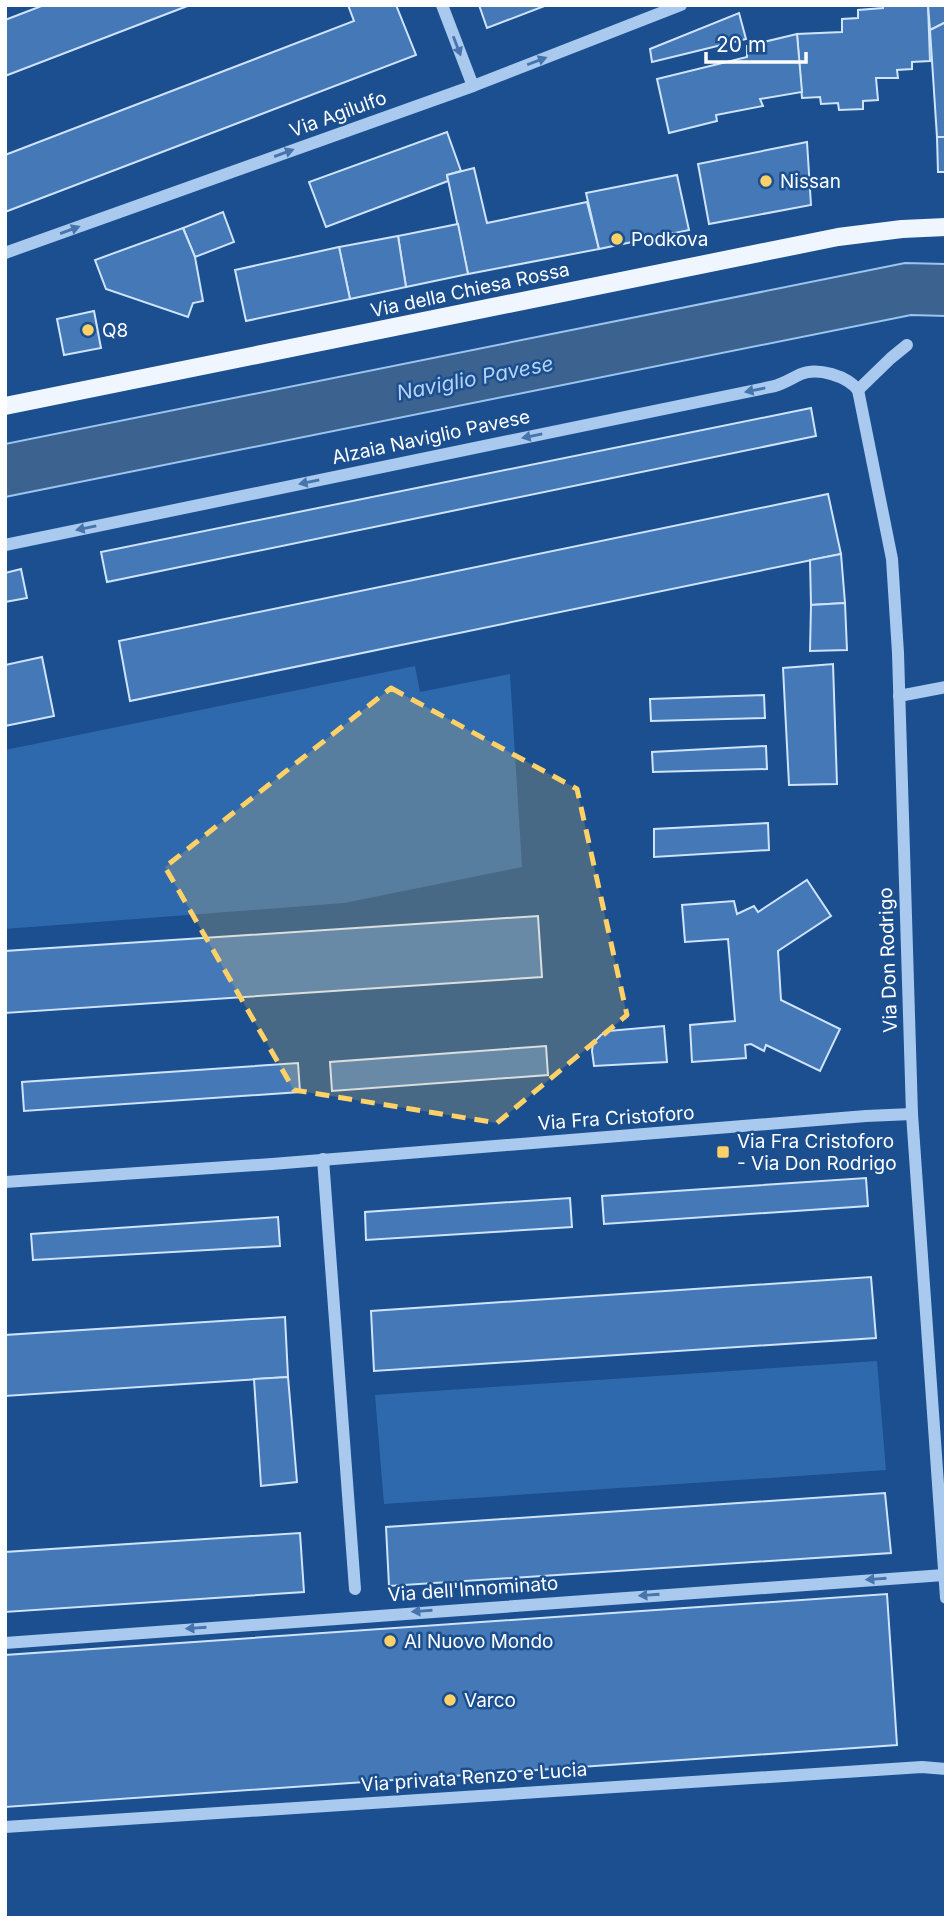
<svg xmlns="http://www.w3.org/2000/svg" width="951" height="1923" viewBox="0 0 951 1923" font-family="Inter,sans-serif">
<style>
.green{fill:#2e69ad}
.water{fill:#3c6290;stroke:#9cc4f0;stroke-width:2}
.building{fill:#4478b7;stroke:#cfe3fa;stroke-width:2}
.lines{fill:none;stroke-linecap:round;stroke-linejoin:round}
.minor{stroke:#a9c9ee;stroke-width:12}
.major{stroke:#f0f6ff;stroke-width:18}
.oneway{fill:#4674ac}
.marked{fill:#ffd166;fill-opacity:0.2;stroke:#ffd166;stroke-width:5;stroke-dasharray:14 9;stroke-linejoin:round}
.poi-dot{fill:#ffd166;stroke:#1b4f8f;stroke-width:2.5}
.labels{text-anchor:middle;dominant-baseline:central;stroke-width:5;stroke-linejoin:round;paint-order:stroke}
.street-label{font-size:19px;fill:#fff;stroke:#1b4f8f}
.poi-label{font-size:19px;fill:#fff;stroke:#1b4f8f;text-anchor:start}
.water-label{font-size:21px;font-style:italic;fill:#b5d3f5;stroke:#1b4f8f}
</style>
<rect width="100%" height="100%" fill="#1b4f8f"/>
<!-- green -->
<g class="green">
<path d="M415,666L420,692L510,674L522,867L344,903L5,929V750Z"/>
<path d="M877,1361L886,1470L384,1504L375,1395Z"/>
</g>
<!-- water -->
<path class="water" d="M905,263L946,264V316L911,315L5,497V444Z"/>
<!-- building -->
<g class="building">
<path d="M44,5H190L5,76V20Z"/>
<path d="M348,5H396L416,55L5,212V155L354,21Z"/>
<path d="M479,5H547L487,28Z"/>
<path d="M883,5H928L930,61L912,62V69L897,70L898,78H876L878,100L863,101V109L839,110L838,103L821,104L820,97L802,98L797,34L842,32V19L858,18V10L883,8Z"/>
<path d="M928,5H946V22L930,30Z"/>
<path d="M739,13L746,39L652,62L650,49Z"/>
<path d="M946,22V137H937L930,30Z"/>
<path d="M797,34L802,92L760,99L763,106L716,115L717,121L669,133L657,79L747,57V46Z"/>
<path d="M447,132L461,171L447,175L448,181L326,227L309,182Z"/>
<path d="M937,137H946V172H938Z"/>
<path d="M807,142L811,205L709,224L698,164Z"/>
<path d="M474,168L487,223L587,202L599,249L468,274L447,175Z"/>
<path d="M677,175L689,230L599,249L586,193Z"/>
<path d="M223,212L234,242L195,257L183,228Z"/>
<path d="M458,224L468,274L406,287L398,236Z"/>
<path d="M183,228L195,257L203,301L193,303L188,317L106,289L95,260Z"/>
<path d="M398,236L406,287L350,299L339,247Z"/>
<path d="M339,247L350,299L246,321L235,270Z"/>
<path d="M94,311L101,348L64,355L57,319Z"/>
<path d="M811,408L816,436L107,582L101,552Z"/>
<path d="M828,494L841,554L130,701L119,641Z"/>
<path d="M841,554L845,603L811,605L810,560Z"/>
<path d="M21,569L27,598L5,602V573Z"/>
<path d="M845,603L847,650L810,651L811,605Z"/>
<path d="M42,657L54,716L5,726V665Z"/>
<path d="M833,664L837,784L789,785L783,668Z"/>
<path d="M764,695L765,718L651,721L650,699Z"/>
<path d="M766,746L767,769L653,772L652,752Z"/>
<path d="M768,823L769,850L654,857V829Z"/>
<path d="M807,880L831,916L778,951L781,1000L840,1029L820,1071L766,1045L764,1051L751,1044L745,1045L746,1058L692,1062L690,1025L735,1021L728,939L685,942L682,905L734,901L737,914L754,906L758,912Z"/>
<path d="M538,916L542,977L5,1013V951Z"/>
<path d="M664,1026L667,1062L594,1066L592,1051L593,1043L601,1035L608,1031Z"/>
<path d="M546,1046L548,1075L332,1091L330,1062Z"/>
<path d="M298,1063L300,1092L24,1111L22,1082Z"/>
<path d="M866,1178L868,1206L604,1224L602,1196Z"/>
<path d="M570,1198L572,1227L366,1240L365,1212Z"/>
<path d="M278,1217L280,1246L33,1260L31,1234Z"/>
<path d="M871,1277L876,1338L374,1371L371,1311Z"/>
<path d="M285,1317L288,1377L5,1396V1335Z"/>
<path d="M288,1377L297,1482L261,1486L254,1379Z"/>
<path d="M885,1493L891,1553L389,1586L386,1527Z"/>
<path d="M300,1533L304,1592L5,1612V1552Z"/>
<path d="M887,1594L897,1745L5,1807V1655Z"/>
</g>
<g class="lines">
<!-- minor -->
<g class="minor">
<path d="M442,5L473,86"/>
<path d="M5,253L473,86L681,5"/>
<path d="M858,390L892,559L898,653L912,1114L946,1598"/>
<path d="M858,390L891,358L907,345"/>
<path d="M5,545L775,386C785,383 792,378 801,374C818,367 847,376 858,390"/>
<path d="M899,696L946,687"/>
<path d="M323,1159L355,1589"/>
<path d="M5,1182L272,1164L866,1116L912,1114"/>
<path d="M5,1643L944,1575"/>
<path d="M5,1827L922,1767L946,1769"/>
</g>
<!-- major -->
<path class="major" d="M5,406L838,237L902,229L946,227"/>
</g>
<!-- one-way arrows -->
<defs><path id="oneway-solid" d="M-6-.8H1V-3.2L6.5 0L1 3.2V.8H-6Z" transform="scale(1.75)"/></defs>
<g class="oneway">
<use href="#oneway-solid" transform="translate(457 46) rotate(69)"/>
<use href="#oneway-solid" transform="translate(537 61) rotate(-21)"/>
<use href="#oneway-solid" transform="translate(284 153) rotate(-20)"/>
<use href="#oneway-solid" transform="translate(70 230) rotate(-20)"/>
<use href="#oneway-solid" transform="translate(755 390) rotate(169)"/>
<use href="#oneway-solid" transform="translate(532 436) rotate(168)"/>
<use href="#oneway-solid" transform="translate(309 482) rotate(168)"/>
<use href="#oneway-solid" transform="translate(86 528) rotate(168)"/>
<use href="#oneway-solid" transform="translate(876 1579) rotate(176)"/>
<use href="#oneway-solid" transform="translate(649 1595) rotate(176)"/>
<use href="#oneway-solid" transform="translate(422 1611) rotate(176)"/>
<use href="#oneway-solid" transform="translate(196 1628) rotate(176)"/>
</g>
<!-- marked area -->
<path class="marked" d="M391,688L577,789L627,1015L497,1123L294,1090L165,867Z"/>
<!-- markers -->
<g class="poi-dot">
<circle cx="766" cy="181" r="7"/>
<circle cx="617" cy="239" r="7"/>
<circle cx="88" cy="330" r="7"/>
<rect x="716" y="1145" width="14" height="14" rx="3.5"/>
<circle cx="390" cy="1641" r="7"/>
<circle cx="450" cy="1700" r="7"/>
</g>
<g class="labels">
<!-- street labels -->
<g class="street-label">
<text transform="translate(338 114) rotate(-20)">Via Agilulfo</text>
<text transform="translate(470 290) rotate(-12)">Via della Chiesa Rossa</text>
<text transform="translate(431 437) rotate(-12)">Alzaia Naviglio Pavese</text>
<text transform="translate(888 960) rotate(-92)">Via Don Rodrigo</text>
<text transform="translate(616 1118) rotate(-4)">Via Fra Cristoforo</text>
<text transform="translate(473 1589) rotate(-4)">Via dell'Innominato</text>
<text transform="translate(474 1777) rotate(-4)">Via privata Renzo e Lucia</text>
</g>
<!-- poi labels -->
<g class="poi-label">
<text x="780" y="181">Nissan</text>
<text x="631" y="239">Podkova</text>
<text x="102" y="330">Q8</text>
<text x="737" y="1141">Via Fra Cristoforo<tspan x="737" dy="22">- Via Don Rodrigo</tspan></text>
<text x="404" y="1641">Al Nuovo Mondo</text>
<text x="464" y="1700">Varco</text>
</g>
<!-- water labels -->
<g class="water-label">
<text transform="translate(475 378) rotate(-11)">Naviglio Pavese</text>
</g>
</g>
<!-- border -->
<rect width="951" height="1923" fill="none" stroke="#ffffff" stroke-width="14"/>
<!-- scale -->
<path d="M706 52v10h100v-10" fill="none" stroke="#ffffff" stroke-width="3.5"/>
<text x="716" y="52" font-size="21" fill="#ffffff" stroke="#1b4f8f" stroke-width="5" paint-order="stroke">20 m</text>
</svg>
